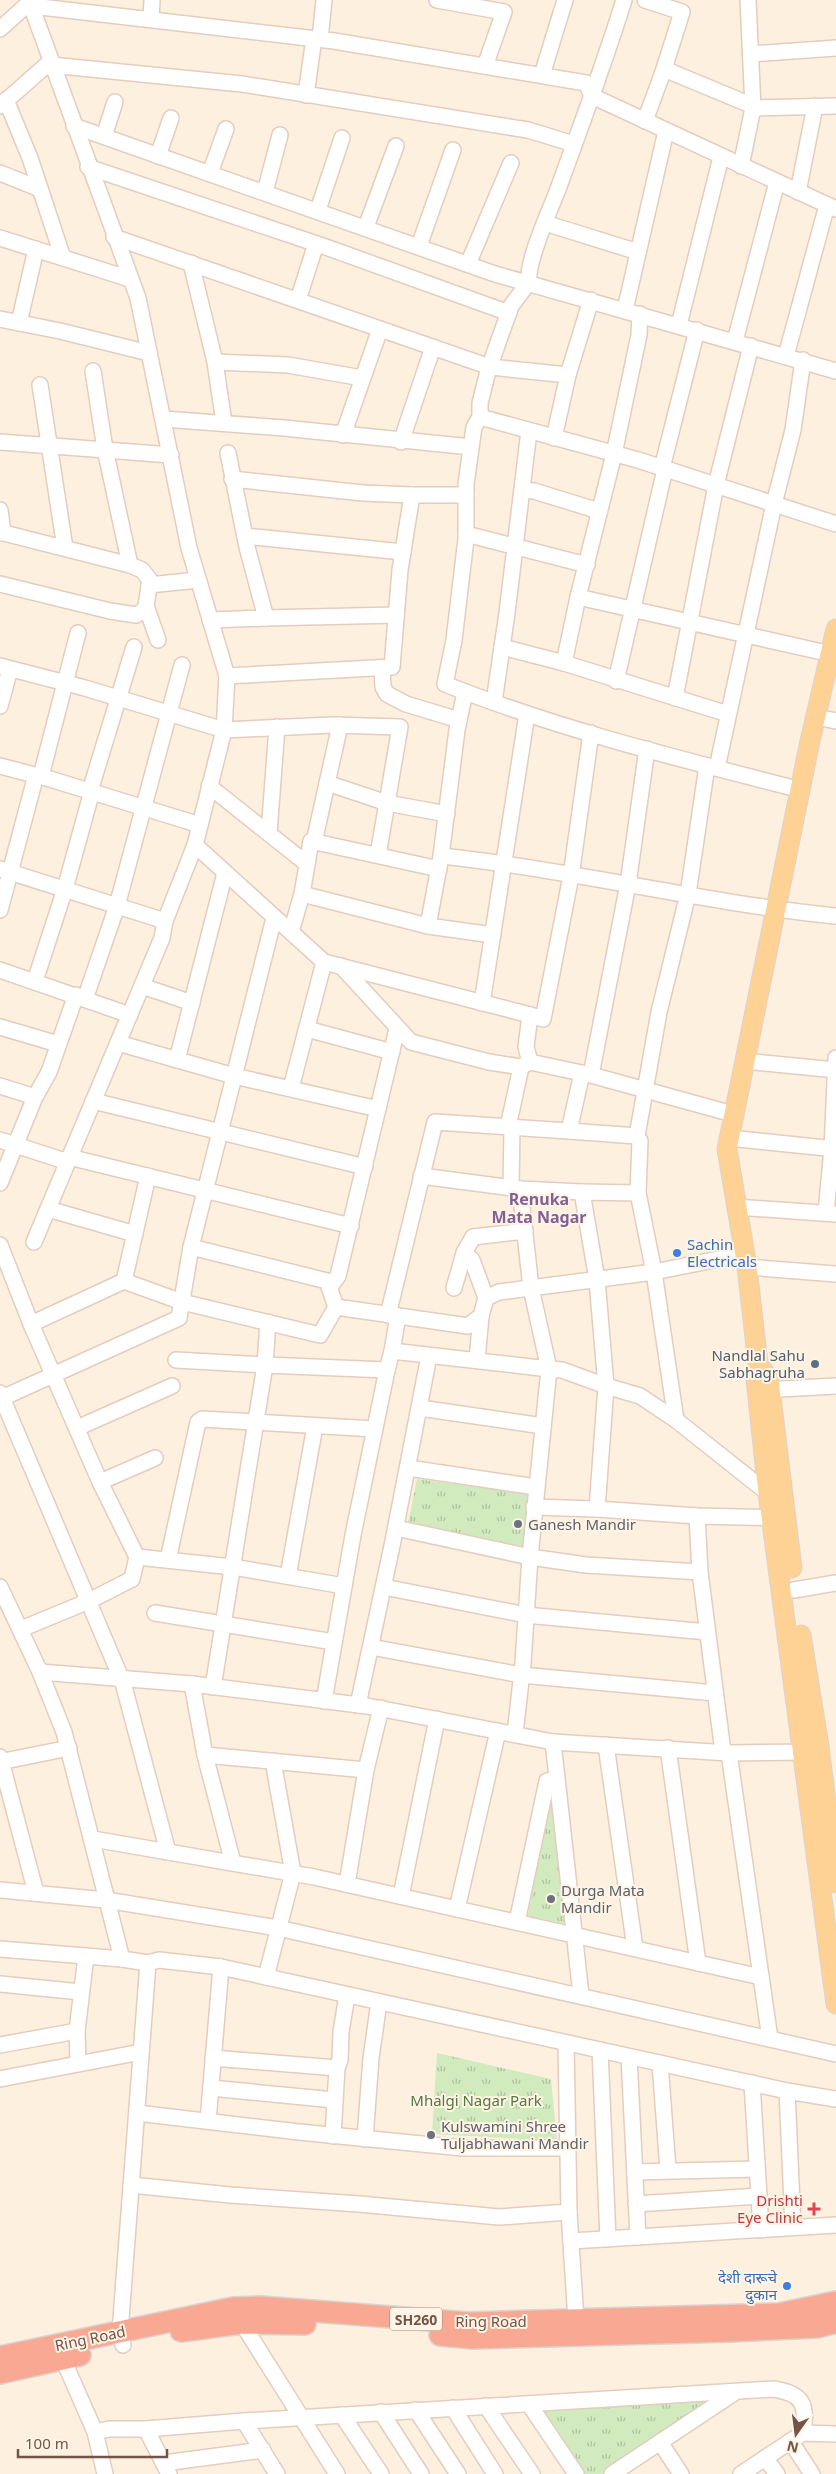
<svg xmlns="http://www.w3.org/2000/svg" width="836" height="2474" viewBox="0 0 836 2474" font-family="'Noto Sans','Noto Sans Devanagari',sans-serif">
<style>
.park{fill:url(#park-tufts)}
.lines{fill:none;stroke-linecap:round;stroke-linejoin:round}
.minor-casing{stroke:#e3cdbe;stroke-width:18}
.major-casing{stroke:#dbd3cf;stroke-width:21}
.highway-casing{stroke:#dbd3cf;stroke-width:24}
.minor{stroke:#fff;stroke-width:15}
.major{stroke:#fed295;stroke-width:19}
.highway{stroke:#f9a993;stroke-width:21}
.shop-dot{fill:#3f7fe0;stroke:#fff4e5;stroke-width:2}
.service-dot{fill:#5c6f8a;stroke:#fff4e5;stroke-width:2}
.worship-dot{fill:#6b7280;stroke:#fff4e5;stroke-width:2}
.health-dot{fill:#e0444e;stroke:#fff4e5;stroke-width:2}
.labels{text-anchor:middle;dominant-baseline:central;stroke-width:4;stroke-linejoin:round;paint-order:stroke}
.shield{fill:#fff4e5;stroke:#9d8476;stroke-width:1}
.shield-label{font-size:14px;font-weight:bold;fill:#735446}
.shop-label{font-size:15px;fill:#366cbe;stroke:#fff4e5;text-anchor:start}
.service-label{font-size:15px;fill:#4e5e75;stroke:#fff4e5;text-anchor:end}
.worship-label{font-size:15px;fill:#5b616d;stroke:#fff4e5;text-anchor:start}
.park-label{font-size:15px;fill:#53793e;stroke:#fff4e5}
.health-label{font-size:15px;fill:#be3a42;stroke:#fff4e5;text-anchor:end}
.street-label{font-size:15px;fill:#735446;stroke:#fff4e5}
.neighbourhood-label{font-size:16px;font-weight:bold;fill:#836197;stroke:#fff4e5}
</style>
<defs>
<pattern id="park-tufts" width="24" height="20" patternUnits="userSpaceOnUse" patternTransform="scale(1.25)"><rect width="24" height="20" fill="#d1eabe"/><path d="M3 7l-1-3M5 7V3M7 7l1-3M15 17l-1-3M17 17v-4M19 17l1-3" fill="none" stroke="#aec09c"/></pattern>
</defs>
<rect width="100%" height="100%" fill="#fdf0df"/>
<!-- park -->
<g class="park">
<path d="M417,1479L531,1494L527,1548L408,1524Z"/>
<path d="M548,1792L555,1794L567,1924L528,1916Z"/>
<path d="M437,2053L551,2079L557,2141L432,2134Z"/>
<path d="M717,2400L602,2474H581L539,2408Z"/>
</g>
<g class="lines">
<!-- minor casing -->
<g class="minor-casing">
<g id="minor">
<path d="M29,0L138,298L189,548L227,676L224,730L195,845L165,921L162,938L34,1242"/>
<path d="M437,0L504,12L485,66"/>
<path d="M624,0C604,65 580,128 557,192C549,212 526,263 529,282L511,306L488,371L480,403V417L474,427L466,484V539L454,640L445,684C560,730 681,759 801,790"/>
<path d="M645,0L682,12L664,69"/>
<path d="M748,0L753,108"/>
<path d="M32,6L334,41L586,83L592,96L836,209"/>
<path d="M151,18L152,0"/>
<path d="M0,29L30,2"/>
<path d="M320,39L324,0"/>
<path d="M751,54L836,48"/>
<path d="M51,65L242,84L528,130L574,144"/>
<path d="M542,75L565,0"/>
<path d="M306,95L314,38"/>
<path d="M6,100L30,158L63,258"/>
<path d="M0,106L50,62"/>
<path d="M645,121L664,69L753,106"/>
<path d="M74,126L495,274L836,371"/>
<path d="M104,136L115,102"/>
<path d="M158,156L171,118"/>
<path d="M741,166L753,108L836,106"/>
<path d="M88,167L323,246L509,313"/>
<path d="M0,173L40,189"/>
<path d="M210,173L226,129"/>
<path d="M265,192L280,135"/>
<path d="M798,192L815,106"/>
<path d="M318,210L342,138"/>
<path d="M545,223L638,252"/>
<path d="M366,227L396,146"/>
<path d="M114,237L490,367L568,375"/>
<path d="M0,238L130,279"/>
<path d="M419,246L453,150"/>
<path d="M191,263L215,362L224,423"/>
<path d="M468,264L511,163"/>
<path d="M298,300L316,244"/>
<path d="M625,310L666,131"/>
<path d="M640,314L639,335L614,454L578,597L831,654"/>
<path d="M0,319L60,331L149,353"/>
<path d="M19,323L36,249"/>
<path d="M679,325L721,157"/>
<path d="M735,341L777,182"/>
<path d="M786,356L827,205"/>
<path d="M215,362L288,365L362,378"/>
<path d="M40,385L65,548"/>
<path d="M480,417L638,460L836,524"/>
<path d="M164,419L284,428L471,447"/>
<path d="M343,435L380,329"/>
<path d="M554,438L568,375L591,300"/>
<path d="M0,442L171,455"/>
<path d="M401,442L433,347"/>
<path d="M662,468L697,330"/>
<path d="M232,479L363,493L412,495"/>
<path d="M523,490L534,491L599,511"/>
<path d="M0,510L3,533"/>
<path d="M0,532L130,565"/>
<path d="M466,534L587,565"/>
<path d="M245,536L403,552"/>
<path d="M0,584L110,611L136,615L143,611L146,606L150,580L142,570L130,565L105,449L93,371"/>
<path d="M149,585L198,580"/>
<path d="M146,606L158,640"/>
<path d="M266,618L396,615"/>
<path d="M210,620L266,618L247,547L228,453"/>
<path d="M502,647L564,663L578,597"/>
<path d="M564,663L728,714"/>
<path d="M0,666L85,688L224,730L333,725L400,727L378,855"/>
<path d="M382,668L383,687L387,694L406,704L459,720"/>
<path d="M227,676L392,667L400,570L412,495H466"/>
<path d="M616,681L665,469"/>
<path d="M675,698L716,485L751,346"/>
<path d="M494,702L507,613L529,431"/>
<path d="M0,706L10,669"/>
<path d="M816,717L836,721"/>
<path d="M0,766L50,779L200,825"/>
<path d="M717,768L774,504L793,430L803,360"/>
<path d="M41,776L78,633"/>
<path d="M327,783L387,803L447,814"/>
<path d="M209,786L307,864"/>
<path d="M90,791L134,647"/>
<path d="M269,833L277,727"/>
<path d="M314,842L340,725"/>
<path d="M195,845L324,962L530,1015"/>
<path d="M441,856C574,870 704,903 836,916"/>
<path d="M0,869L165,921"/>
<path d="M302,894L428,926L441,856L457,730L465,692"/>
<path d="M0,910L36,775"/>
<path d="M428,926L493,935"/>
<path d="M291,932L302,894L311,841L439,869"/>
<path d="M341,966L411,1042L489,1062L521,1067L530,1062L591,1075L733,1114"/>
<path d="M0,970L130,1015"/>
<path d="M35,981L65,889L92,791"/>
<path d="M142,986L192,1003"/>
<path d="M85,999L117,906L182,665"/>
<path d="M482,1003L527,714"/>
<path d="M0,1027L58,1044"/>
<path d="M307,1029L392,1052"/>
<path d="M118,1043L234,1076L378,1109"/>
<path d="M177,1060L225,873"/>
<path d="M744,1061L836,1070"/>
<path d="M530,1062L526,1047L530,1015L543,1019L571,876L591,733"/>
<path d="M591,1075L628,884L647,749"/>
<path d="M0,1086L35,1097"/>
<path d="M291,1088L324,962"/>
<path d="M93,1101L365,1167"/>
<path d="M508,1127L521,1067"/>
<path d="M569,1131L637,1136L640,1141L638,1193"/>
<path d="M637,1136L659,1012L688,894L707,766"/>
<path d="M729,1138L836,1149"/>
<path d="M0,1140L68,1162"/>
<path d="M69,1157L351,1226"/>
<path d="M148,1176L124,1281L182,1302L320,1335L336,1307"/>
<path d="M421,1176L520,1189"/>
<path d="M0,1183L35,1097L49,1072L76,995"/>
<path d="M511,1188L512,1127"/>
<path d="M736,1207L835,1214"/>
<path d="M48,1209L135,1234"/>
<path d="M826,1213L832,1149L836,1058"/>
<path d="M0,1245L31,1324L100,1482"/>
<path d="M191,1247L327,1281L336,1307L468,1326L481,1316L486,1298L499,1292L654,1272L743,1254"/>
<path d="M464,1253L472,1260L486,1298"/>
<path d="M747,1267L836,1274"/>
<path d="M330,1287L338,1276L397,1029"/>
<path d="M454,1288L464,1253L473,1237L525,1231"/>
<path d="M388,1315L435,1122L569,1131L582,1073"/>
<path d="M31,1324L124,1281"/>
<path d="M392,1351L398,1316"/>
<path d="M176,1360L265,1365L268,1322"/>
<path d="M477,1360L481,1316"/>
<path d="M387,1370L392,1351L549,1369L531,1288L520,1189L582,1192"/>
<path d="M760,1390L836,1386"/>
<path d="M0,1393L121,1678"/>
<path d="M0,1399L179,1318L191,1247L274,918"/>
<path d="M420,1408L543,1426"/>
<path d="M77,1428L172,1386"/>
<path d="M408,1468L536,1487"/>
<path d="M768,1493L676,1420L640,1396L606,1386L597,1509L697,1516L781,1518"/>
<path d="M534,1507L597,1509"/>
<path d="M697,1516L700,1572L723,1752"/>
<path d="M396,1528L530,1557L549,1369L562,1370L606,1386L597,1280L582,1192L638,1193L654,1272L676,1420"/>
<path d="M137,1557L100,1482L155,1458"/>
<path d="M168,1560L198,1422L202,1419L375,1429"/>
<path d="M288,1576L315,1426"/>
<path d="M0,1587L40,1672L64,1732L122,1959L148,1963"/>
<path d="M384,1587L526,1615L707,1632"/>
<path d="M794,1590L836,1583"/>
<path d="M155,1613L334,1642"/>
<path d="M21,1629L89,1601L132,1579L137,1557L233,1567L344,1586"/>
<path d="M371,1647L521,1675L715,1693"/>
<path d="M40,1672L192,1684L205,1755"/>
<path d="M122,1679L168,1852"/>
<path d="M192,1684L367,1706L553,1742L729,1753L813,1752"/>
<path d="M213,1687L265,1365L387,1370L353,1535L324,1701"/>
<path d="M358,1705L393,1541L429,1356"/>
<path d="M515,1734L523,1663L530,1557L586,1565L700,1572"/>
<path d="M553,1742L581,1995"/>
<path d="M606,1745L635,1948"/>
<path d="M668,1748L698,1963"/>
<path d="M729,1753L770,2039"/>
<path d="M0,1757L36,1893"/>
<path d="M0,1762L69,1748"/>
<path d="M366,1770L381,1708"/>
<path d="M93,1839L314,1877L761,1977"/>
<path d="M233,1863L205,1755L366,1770L347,1884"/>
<path d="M0,1890L106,1900L278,1928L836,2054"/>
<path d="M401,1896L437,1719"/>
<path d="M457,1909L498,1731"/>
<path d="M517,1922L547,1781L556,1779"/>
<path d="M0,1949L122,1959"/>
<path d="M266,1977L293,1873L273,1761"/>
<path d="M0,1984L81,1992"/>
<path d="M77,2031L78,2063"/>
<path d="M566,2043L569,2212L576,2320"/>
<path d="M0,2045L77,2031L86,1956"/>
<path d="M600,2050L608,2239"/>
<path d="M629,2057L638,2237"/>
<path d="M213,2058L337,2068"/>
<path d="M660,2063L668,2170"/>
<path d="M0,2079L141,2052"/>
<path d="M752,2083L759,2196"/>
<path d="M211,2088L334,2100"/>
<path d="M787,2091L793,2227"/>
<path d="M137,2113L299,2132L463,2148H568"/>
<path d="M208,2121L221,1967"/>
<path d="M333,2136L337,2068L340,2060L341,2032L347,1995"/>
<path d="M365,2139L371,2058L379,2002"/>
<path d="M635,2172L757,2169"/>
<path d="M131,2185L230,2195L359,2204L499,2217L569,2212"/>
<path d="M636,2204L759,2196L761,2230"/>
<path d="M571,2241L836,2225"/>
<path d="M238,2317L337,2474"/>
<path d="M123,2345L120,2332L148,1963L159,1960L221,1967L787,2091L836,2099"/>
<path d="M63,2359L95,2432L105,2474"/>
<path d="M529,2404L576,2474"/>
<path d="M486,2406L532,2474"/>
<path d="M453,2408L495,2474"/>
<path d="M416,2410L458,2474"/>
<path d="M381,2412L421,2474"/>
<path d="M342,2415L381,2474"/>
<path d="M244,2421L277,2474"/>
<path d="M146,2429L169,2474"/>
<path d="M95,2432L109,2429H146L244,2421L774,2389C804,2394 807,2405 803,2433"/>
<path d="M660,2442L681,2474"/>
<path d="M791,2442L812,2474"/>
<path d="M765,2458L777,2474"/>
<path d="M164,2463L263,2450"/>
<path d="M612,2474L734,2393"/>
<path d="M741,2474L803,2433L836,2434"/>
</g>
</g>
<!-- major casing -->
<g class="major-casing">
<g id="major">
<path d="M836,629L810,741L727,1149L747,1267L758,1364L756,1379L768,1493L836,2004"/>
<path d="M759,1365L769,1379L770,1389L792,1568"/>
<path d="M801,1635L819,1746L836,1883"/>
</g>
</g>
<!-- highway casing -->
<g class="highway-casing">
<g id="highway">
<path d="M181,2331L242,2323L305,2324"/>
<path d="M440,2335L473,2338L731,2331L818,2327L836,2322"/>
<path d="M0,2357L233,2308L261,2307L469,2323L779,2314L836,2302"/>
<path d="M0,2373L80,2355"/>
</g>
</g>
<!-- minor -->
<use href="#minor" class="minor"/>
<!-- major -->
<use href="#major" class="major"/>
<!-- highway -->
<use href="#highway" class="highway"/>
</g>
<!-- markers -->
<g class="shop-dot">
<circle cx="677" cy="1253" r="5"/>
<circle cx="787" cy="2286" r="5"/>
</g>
<circle class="service-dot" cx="815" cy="1364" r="5"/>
<g class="worship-dot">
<circle cx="518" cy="1524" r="5"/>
<circle cx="551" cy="1899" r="5"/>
<circle cx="431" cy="2135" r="5"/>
</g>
<path class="health-dot" d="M811.5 2201.5h5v5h5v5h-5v5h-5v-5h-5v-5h5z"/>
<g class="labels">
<!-- shield labels -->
<rect class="shield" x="390" y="2307.5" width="52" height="23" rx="4"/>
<g class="shield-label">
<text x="416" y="2319">SH260</text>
</g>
<!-- shop labels -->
<g class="shop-label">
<text x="687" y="1244">Sachin<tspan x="687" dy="17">Electricals</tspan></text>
<text x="777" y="2277" text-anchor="end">देशी दारूचे<tspan x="777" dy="17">दुकान</tspan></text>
</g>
<!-- service labels -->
<g class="service-label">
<text x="805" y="1355">Nandlal Sahu<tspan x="805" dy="17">Sabhagruha</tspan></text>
</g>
<!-- worship labels -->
<g class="worship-label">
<text x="528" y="1524">Ganesh Mandir</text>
<text x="561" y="1890">Durga Mata<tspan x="561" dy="17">Mandir</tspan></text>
<text x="441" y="2126">Kulswamini Shree<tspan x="441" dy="17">Tuljabhawani Mandir</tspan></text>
</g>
<!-- park labels -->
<g class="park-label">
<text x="476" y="2100">Mhalgi Nagar Park</text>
</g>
<!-- health labels -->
<g class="health-label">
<text x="803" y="2200">Drishti<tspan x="803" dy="17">Eye Clinic</tspan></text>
</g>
<!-- street labels -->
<g class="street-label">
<text x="491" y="2321">Ring Road</text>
<text transform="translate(90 2338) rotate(-12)">Ring Road</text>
</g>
<!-- neighbourhood labels -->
<g class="neighbourhood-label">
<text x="539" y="1199">Renuka<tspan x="539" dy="18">Mata Nagar</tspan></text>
</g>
</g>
<!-- north arrow -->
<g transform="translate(796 2434) rotate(194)" stroke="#fff4e5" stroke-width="4" paint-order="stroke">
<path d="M0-4L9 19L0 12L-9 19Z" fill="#735446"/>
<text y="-8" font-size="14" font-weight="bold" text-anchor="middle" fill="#735446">N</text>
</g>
<!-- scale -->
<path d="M18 2449v8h149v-8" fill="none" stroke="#735446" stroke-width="2.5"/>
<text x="25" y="2449" font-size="15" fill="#735446" stroke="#fff4e5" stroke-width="4" paint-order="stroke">100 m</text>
</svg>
